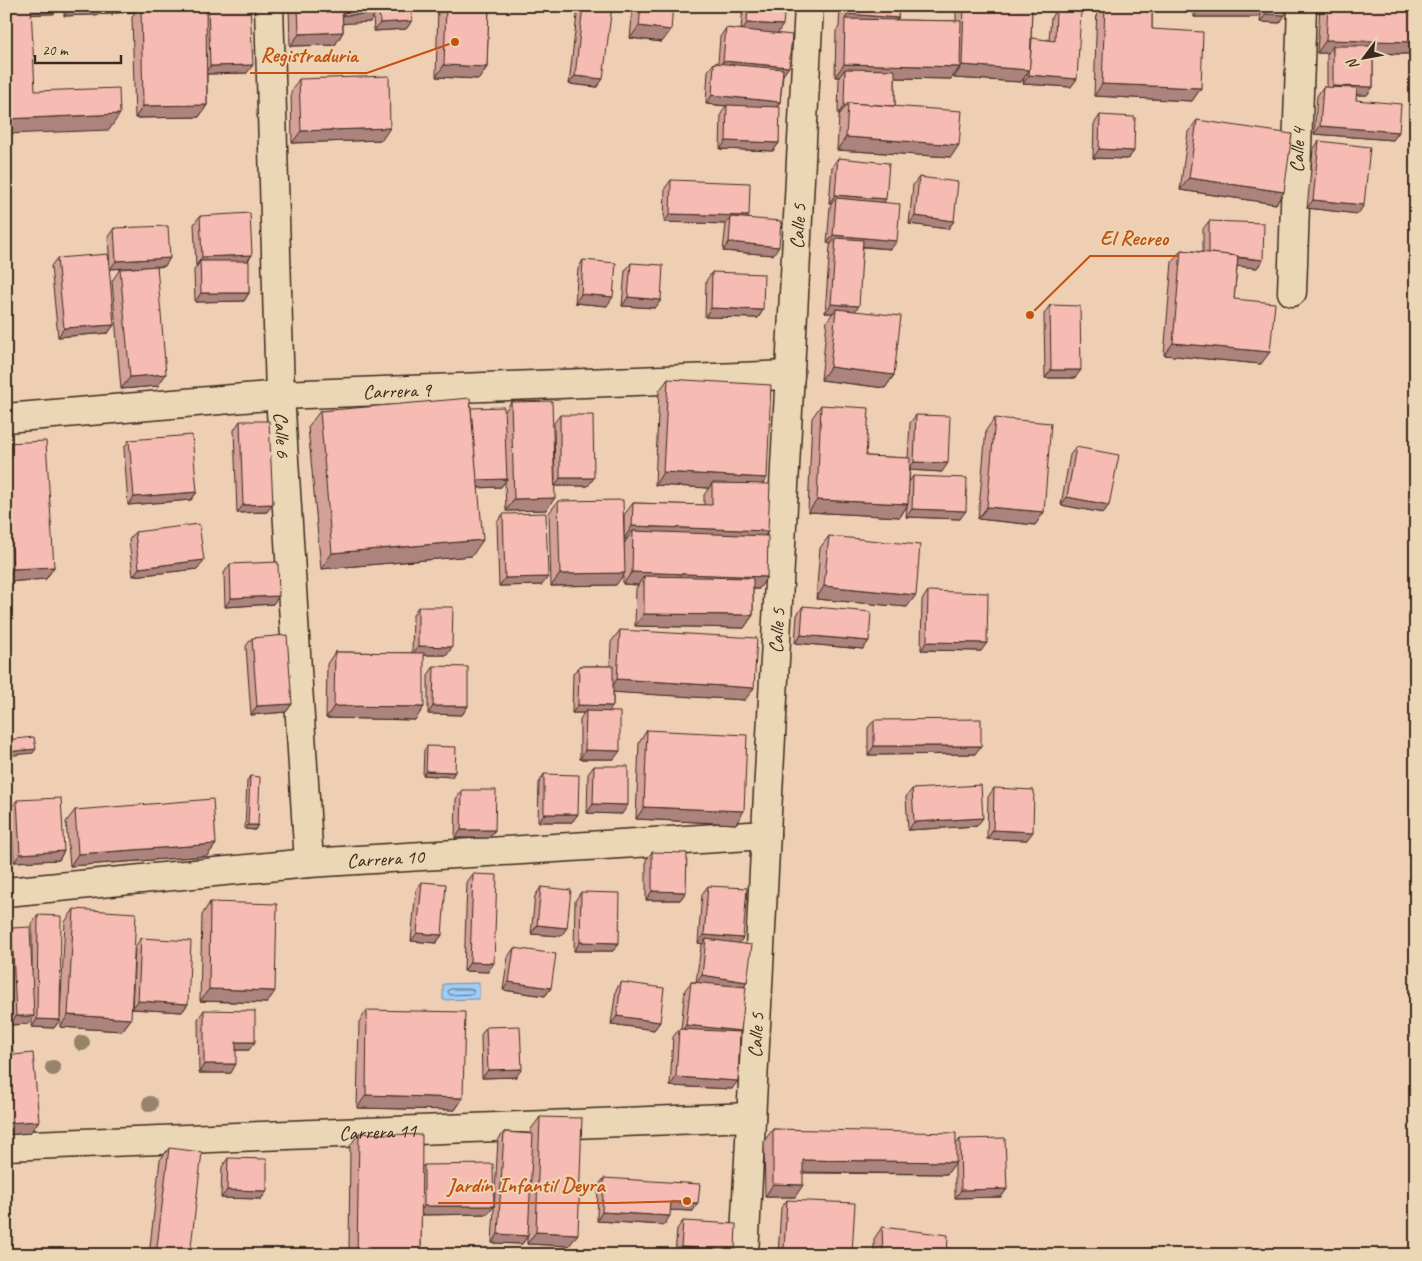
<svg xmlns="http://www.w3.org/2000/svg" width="1422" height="1261" viewBox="0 0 1422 1261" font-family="Caveat,sans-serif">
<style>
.water{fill:#9dcef9;stroke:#768ca1}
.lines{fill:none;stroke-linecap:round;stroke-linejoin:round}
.shore{stroke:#626c76;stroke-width:1}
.street-casing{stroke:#3b2a1e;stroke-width:31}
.street{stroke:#ebd7b5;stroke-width:28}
.tree{fill:#96836b}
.wall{fill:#d4a199;stroke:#3b2a1e;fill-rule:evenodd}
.shaded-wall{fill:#ac837d;stroke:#3b2a1e}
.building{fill:#f6bbb2;stroke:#3b2a1e}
.labels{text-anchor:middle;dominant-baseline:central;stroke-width:4;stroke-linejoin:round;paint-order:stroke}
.street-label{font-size:20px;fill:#3b2a1e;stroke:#ebd7b5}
.leader{fill:none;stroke:#c55010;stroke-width:2}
.callout-dot{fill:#c55010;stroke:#ebd7b5;stroke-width:2}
.callout-label{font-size:21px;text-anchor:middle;font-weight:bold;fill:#c55010;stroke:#ebd7b5;stroke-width:4;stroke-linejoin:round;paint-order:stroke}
</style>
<rect width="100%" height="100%" fill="#eecfb4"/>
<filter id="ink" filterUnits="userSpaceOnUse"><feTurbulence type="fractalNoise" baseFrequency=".02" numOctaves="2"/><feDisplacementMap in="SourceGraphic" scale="10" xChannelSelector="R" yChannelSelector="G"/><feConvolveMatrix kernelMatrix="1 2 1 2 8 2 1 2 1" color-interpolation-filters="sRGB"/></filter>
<g filter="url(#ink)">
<!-- water -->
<path class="water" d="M479,983V999L443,1000V984Z"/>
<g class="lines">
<!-- shore -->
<path class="shore" d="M450,989H472L474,992L472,994L450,995L448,992Z"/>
<!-- street casing -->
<g class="street-casing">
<g id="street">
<path id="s1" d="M269,6L280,395L309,863"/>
<path id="s2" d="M1292,292L1302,6"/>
<path id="s3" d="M6,418L280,395L790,375"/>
<path id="s4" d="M6,892L309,863L766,835"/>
<path id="s5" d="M6,1146L751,1117"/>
<path id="s6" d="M744,1255L809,6"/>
</g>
</g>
<!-- street -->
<use href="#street" class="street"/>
</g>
<!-- trees -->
<g class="tree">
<circle cx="82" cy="1043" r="8"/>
<circle cx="53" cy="1068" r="8"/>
<circle cx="150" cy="1104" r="8"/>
</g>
<!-- wall -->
<g class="wall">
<path d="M64,6H250L247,73L207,74V105L199,117L135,118L132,17L135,12L115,13V11L113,14L64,16Z"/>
<path d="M289,6H411L412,21L406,29L374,31L373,17L370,22L343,23V32L335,45L290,46Z"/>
<path d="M438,6H489L487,67L479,79L436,77Z"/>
<path d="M578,6H612L597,87L569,84Z"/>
<path d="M633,6H673L662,42L630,38Z"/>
<path d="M743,6H785L778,33L783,75L780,102L777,107L779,143L773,151L720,149L721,114L726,106L706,104L708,71L714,63H718L720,37L726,28L741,30Z"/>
<path d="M840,6H899L898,18L897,20L956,21V6H1032L1031,40H1049L1051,18L1056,9L1071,87L1023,84L1024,78L1021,82L954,78V76L951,79L895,78V106L951,157L837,150L839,116L840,114H838L839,77H835L836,31L839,27Z"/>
<path d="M1097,6H1152V29L1201,88L1192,101L1094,96Z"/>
<path d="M1194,6H1286L1280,23L1260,22L1261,13L1258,17H1194Z"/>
<path d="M1320,6H1416V54H1373V87L1367,95H1356V100L1399,132L1393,140L1314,134L1317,96L1323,87H1327V54L1328,53H1317Z"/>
<path d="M299,79L382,140L292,143L291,92Z"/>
<path d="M1100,115L1134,151L1128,159L1093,158L1094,124Z"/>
<path d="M1197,120L1284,192L1276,204L1180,190L1188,132Z"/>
<path d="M1319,141L1358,214L1307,208L1313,150Z"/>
<path d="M838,158L884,203L891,249L863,247L855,311L894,375L885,388L821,380L827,321L833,313H825L830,246L831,244L827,243L830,207L832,203H829L832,167Z"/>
<path d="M919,177L954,221L948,229L909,224L913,185Z"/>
<path d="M671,180L748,218L773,255L723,251L726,224L664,222L665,188Z"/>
<path d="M200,216L252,255L248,261L249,293L244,301L195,302L194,270L197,266H196L194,224Z"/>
<path d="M1209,221L1263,260L1257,268L1237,266L1234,299L1261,364L1164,355L1172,262L1181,250L1203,252V229Z"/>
<path d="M114,228L165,266L157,267L158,386L121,389L112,281L120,269L125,268L110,269L108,237Z"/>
<path d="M57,258L114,325L108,333L58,337L51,266Z"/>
<path d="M583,260L607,306L575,303L578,269Z"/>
<path d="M631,263L661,300L655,308L622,306L625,271Z"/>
<path d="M712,272L763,310L758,318L705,317L706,281Z"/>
<path d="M1050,305L1075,378H1045L1044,314Z"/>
<path d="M668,379L763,484L765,536L759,589H753V615L744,628L635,626L636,589L638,585L623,584V574L616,585L551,586L549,513L558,501L624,537V515L633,503L704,505V495L709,488L655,485L659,391ZM624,539H627L624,544V552Z"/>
<path d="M511,402L555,481L554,423L560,415L588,486H555L546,510L506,511L505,481L501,487L478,488L472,556L321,569L308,427L320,411L471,409L504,413Z"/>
<path d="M821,405L866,456L908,458L910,423L916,415L942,472L910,470L909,482L913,476L960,519L906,517L907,506L900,517L808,512L812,418Z"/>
<path d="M995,418L1044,512L1035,525L978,519L986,430Z"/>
<path d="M240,421L267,512L237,513L234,430Z"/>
<path d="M129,440L197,492L191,500L128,505L124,448Z"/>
<path d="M6,443L54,567L46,579L6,582Z"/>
<path d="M1076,447L1109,505L1103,513L1061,505L1070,455Z"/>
<path d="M503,514L542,585L499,586L497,522Z"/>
<path d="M135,532L198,569L133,576L129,540Z"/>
<path d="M829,536L907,607L816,599L820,548Z"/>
<path d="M230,564L273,604L225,607L224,573Z"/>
<path d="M928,591L981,651L921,650L922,600Z"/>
<path d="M803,606L863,649L795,643L797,615Z"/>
<path d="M418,607L447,655H424L415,720L326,718L327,664L335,652L412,653L413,615Z"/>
<path d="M620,630L745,700L613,692V706L608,712L614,759H580V719L584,713H572L573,674L579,666H610L611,642Z"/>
<path d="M252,638L292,704L286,712L251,715L246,646Z"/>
<path d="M434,666L468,706L462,715L428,714V675Z"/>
<path d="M874,720L975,754L868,755V728Z"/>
<path d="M647,730L736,824L636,819L639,743Z"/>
<path d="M427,746L452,777L423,775L424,750Z"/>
<path d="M594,766L622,814L587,813L588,774Z"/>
<path d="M544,774L578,814L572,822H538L539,783Z"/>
<path d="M250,776L255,830L245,829L247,781Z"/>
<path d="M994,788L1027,840L987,839L988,797Z"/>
<path d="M912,789L977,826L908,830L906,797Z"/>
<path d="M462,790L495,830L489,838H455L456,799Z"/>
<path d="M17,800L64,851L59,860L14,862L11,809Z"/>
<path d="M75,810L216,844L207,856L70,866L66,822Z"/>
<path d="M652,852L686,892L680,900H646V860Z"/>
<path d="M473,874L488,972L464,971L467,882Z"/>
<path d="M422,882L442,935L436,943L411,941L416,890Z"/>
<path d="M708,886L739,943L747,982L744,987L740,1033L732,1089L670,1086L673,1037L679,1029H681L685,990L691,982H696L701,947L703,944L698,943L702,894Z"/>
<path d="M541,887L561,936L531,934L535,896Z"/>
<path d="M581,892L619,943L613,951H574L575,901Z"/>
<path d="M210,902L267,1003L200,1001L202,915Z"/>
<path d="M74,909L131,1019L122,1031L60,1027V1020L54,1028L32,1027V1019L28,1024L10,1025L13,1055L30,1133L6,1135L10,1022L6,936L12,928L32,971V924L38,915L60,1017L65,922Z"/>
<path d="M141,938L188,1004L182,1012L132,1009L135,947Z"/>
<path d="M514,948L551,988L545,996L503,990L508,957Z"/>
<path d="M621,982L660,1022L654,1030L611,1024L616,990Z"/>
<path d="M204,1010L249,1050H236L231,1073H199L198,1019Z"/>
<path d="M367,1010L463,1098L455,1110L357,1108L359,1022Z"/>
<path d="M486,1027L516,1077L482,1078L481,1035Z"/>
<path d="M540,1117L569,1246L527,1244V1237L522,1244L492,1243L498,1140L504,1132L531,1133V1129Z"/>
<path d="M773,1129L956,1144L960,1139L1007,1189L1001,1197L955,1198V1163L947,1174L803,1173L795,1197H765L764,1141Z"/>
<path d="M359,1133L421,1168L424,1165L494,1206L488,1214L421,1215V1255H349L350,1146Z"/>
<path d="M169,1148L190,1255H149L160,1160Z"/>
<path d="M228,1158L267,1191L261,1199L221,1198L222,1167Z"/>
<path d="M604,1178L693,1211L670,1210L664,1225L597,1221L598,1186Z"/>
<path d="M787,1200L851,1255H778L781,1208Z"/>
<path d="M683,1221L735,1250L732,1255H675L677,1229Z"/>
<path d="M882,1227L947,1255H874V1239Z"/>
</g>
<!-- shaded-wall -->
<g class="shaded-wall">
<path d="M26,6H60L54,14L20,15Z"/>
<path d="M119,6L113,14L64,16L70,8Z"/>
<path d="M120,6H140L135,12L115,13Z"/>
<path d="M908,6H950L948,9Z"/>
<path d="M1202,6H1265L1258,17H1194Z"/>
<path d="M375,14L370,22L338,24L344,15Z"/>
<path d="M848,14L898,18L890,30L845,19Z"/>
<path d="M1266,14L1285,15L1280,23L1260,22Z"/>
<path d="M412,21L406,29L374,31L380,23Z"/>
<path d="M747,23L783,25L777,34L741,31Z"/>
<path d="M639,26L671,30L662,42L630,38Z"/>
<path d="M343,32L335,45L290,46L299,34Z"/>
<path d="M1326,40L1416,42V54L1333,53V46L1328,53H1317Z"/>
<path d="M723,61L789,67L783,75L717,69Z"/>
<path d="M844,64L960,67L951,79L845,77V69L839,77H835Z"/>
<path d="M253,65L247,73L204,74L210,66Z"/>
<path d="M444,65L487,67L479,79L436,77Z"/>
<path d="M962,65L1030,70L1021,82L954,78Z"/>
<path d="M1029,75L1077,79L1071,87L1023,84Z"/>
<path d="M575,76L603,79L597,87L569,84Z"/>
<path d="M1102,84L1201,88L1192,101L1094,96Z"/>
<path d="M1333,86L1373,87L1367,95H1327Z"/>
<path d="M712,95L780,102L775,110L706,104Z"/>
<path d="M207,105L199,117L135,118L143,106Z"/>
<path d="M844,106H846L840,114H838Z"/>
<path d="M120,114L109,130L6,134V119Z"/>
<path d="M1320,126L1399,132L1393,140L1314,134Z"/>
<path d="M390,128L382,140L292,143L301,131Z"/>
<path d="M846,137L959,145L951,157L837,150Z"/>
<path d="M726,141L779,143L773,151L720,149Z"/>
<path d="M1099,149L1134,151L1128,159L1093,158Z"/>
<path d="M1189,178L1284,192L1276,204L1180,190Z"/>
<path d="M835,195L886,199L880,208L836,198L832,203H829Z"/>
<path d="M1313,200L1364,205L1358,214L1307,208Z"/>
<path d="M670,214L749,216L743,225L731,217L726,224L664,222Z"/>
<path d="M915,216L954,221L948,229L909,224Z"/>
<path d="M833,235L897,241L891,249L835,244L836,238L831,244L827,243Z"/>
<path d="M729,242L779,247L773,255L723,251Z"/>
<path d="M252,255L246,263L200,261L197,266H196L202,257Z"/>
<path d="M1209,255L1263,260L1257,268L1203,263Z"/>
<path d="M170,258L165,266L110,269L116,261Z"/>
<path d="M201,293H249L244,301L195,302Z"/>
<path d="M581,294L613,297L607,306L575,303Z"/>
<path d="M628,297L661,300L655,308L622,306Z"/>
<path d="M831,304L859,306L853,314L836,309L833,313H825Z"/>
<path d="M711,308L763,310L758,318L705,317Z"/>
<path d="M114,325L108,333L58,337L64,328Z"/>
<path d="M1173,343L1270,352L1261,364L1164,355Z"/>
<path d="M830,367L894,375L885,388L821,380Z"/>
<path d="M1051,370H1081L1075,378H1045Z"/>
<path d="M166,374L158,386L121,389L130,377Z"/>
<path d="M914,462L948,463L942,472L908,470Z"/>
<path d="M663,472L767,478L758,490L712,483L709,488L655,485Z"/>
<path d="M560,478H594L588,486H555Z"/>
<path d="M507,479L501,487L468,488L474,480Z"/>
<path d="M197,492L191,500L128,505L134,497Z"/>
<path d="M1067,497L1109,505L1103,513L1061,505Z"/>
<path d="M555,498L546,510L506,511L514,499Z"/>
<path d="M817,500L908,504L900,517L808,512Z"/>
<path d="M273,504L267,512L237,513L243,505Z"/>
<path d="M987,507L1044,512L1035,525L978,519Z"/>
<path d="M912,509L966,511L960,519L906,517Z"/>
<path d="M632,526L768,531L760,544L633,531L627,539H624Z"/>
<path d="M483,540L472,556L321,569L332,553Z"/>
<path d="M204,560L198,569L133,576L139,568Z"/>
<path d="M54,567L46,579L6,582V579L13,569Z"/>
<path d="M632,572L767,577L759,589L644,585V576L638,585L623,584Z"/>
<path d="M625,573L616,585L551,586L560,574Z"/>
<path d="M548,577L542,585L499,586L505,578Z"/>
<path d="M824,586L916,595L907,607L816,599Z"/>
<path d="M279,596L273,604L225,607L231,598Z"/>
<path d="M644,614L753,615L744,628L635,626Z"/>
<path d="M801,635L869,641L863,649L795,643Z"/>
<path d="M927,642L987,643L981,651L921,650Z"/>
<path d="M418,646L452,647L447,655H412Z"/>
<path d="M617,679L754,688L745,700L609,692Z"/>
<path d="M292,704L286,712L251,715L257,706Z"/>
<path d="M578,705L613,706L607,714L586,711L584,713H572Z"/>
<path d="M334,706L424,707L415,720L326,718Z"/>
<path d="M433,706H468L462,715L428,714Z"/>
<path d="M874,746H981L975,754L868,755Z"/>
<path d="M36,749L33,753L6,756V752Z"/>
<path d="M585,750L620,751L614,759H580Z"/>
<path d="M426,771L455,772L452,777L423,775Z"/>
<path d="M593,804L628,805L622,814L587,813Z"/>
<path d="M644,807L744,811L736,824L636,819Z"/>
<path d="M544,814H578L572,822H538Z"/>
<path d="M983,818L977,826L908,830L914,822Z"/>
<path d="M248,825H258L255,830L245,829Z"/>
<path d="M461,830H495L489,838H455Z"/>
<path d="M993,830L1033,832L1027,840L987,839Z"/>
<path d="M216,844L207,856L70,866L78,854Z"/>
<path d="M64,851L59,860L14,862L20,854Z"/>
<path d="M652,891L686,892L680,900H646Z"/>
<path d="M537,925L567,928L561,936L531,934Z"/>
<path d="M417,933L442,935L436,943L411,941Z"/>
<path d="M704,935L743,938L737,946L706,939L703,944L698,943Z"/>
<path d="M580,942L619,943L613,951H574Z"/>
<path d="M470,962L494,963L488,972L464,971Z"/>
<path d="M702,975L747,982L742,990L696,983Z"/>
<path d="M509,982L551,988L545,996L503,990Z"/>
<path d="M209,989L275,991L267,1003L200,1001Z"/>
<path d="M138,1001L188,1004L182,1012L132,1009Z"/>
<path d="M68,1015L131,1019L122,1031L60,1027Z"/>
<path d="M16,1016H34L28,1024L10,1025Z"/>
<path d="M617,1016L660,1022L654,1030L611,1024Z"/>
<path d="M37,1019L60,1020L54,1028L32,1027Z"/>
<path d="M686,1025L741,1031L736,1039L681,1033Z"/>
<path d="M236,1042H255L249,1050H231Z"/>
<path d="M204,1064H236L231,1073H199Z"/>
<path d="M522,1069L516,1077L482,1078L488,1070Z"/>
<path d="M676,1077L738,1081L732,1089L670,1086Z"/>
<path d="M366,1095L463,1098L455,1110L357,1108Z"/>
<path d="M39,1121L30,1133L6,1135V1123Z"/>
<path d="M803,1160L956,1162L947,1174L795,1172Z"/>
<path d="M773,1184L803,1185L795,1197H765Z"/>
<path d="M1007,1189L1001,1197L955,1198L961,1190Z"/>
<path d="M227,1190L267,1191L261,1199L221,1198Z"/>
<path d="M671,1202L698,1203L693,1211L665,1210Z"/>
<path d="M424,1206H494L488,1214L418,1215Z"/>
<path d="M602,1212L670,1216L664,1225L597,1221Z"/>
<path d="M536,1232L578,1234L569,1246L527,1244Z"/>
<path d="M498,1234L528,1236L522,1244L492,1243Z"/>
<path d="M681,1247L735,1250L732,1255H676Z"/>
<path d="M784,1249L852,1253L851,1255H780Z"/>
</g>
<!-- building -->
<g class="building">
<path d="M6,6H31L35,91L119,88L120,114L6,119Z"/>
<path d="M70,6H114L70,8Z"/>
<path d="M141,6H206L207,105L143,106Z"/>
<path d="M208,6H250L253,65L210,66Z"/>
<path d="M298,6H342L343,32L299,34Z"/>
<path d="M344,6H375V14L344,15Z"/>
<path d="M379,6H411L412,21L380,23Z"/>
<path d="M446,6H489L487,67L444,65Z"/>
<path d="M583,6H612L603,79L575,76Z"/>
<path d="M641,6H673L671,30L639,26Z"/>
<path d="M748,6H785L783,25L747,23Z"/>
<path d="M848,6H899L898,18L848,14Z"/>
<path d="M964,6H1032L1030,70L962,65Z"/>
<path d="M1105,6H1152V29L1203,32L1201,88L1102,84Z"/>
<path d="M1267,6H1286L1285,15L1266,14Z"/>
<path d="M1328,6H1416V42L1326,40Z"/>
<path d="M1056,9L1081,11L1077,79L1029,75L1032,38L1055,41Z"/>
<path d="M845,19L961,21L960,67L844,64Z"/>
<path d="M726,28L792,35L789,67L723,61Z"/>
<path d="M1333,46H1373V87L1333,86Z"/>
<path d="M714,63L783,69L780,102L712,95Z"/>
<path d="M845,69L895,70V106L848,103L846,106H844Z"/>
<path d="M389,76L390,128L301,131L299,79Z"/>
<path d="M1323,87L1357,88L1356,100L1401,104L1399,132L1320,126Z"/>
<path d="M848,103L962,111L959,145L846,137Z"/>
<path d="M727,105L780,107L779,143L726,141Z"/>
<path d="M1100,115L1135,117L1134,151L1099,149Z"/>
<path d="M1197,120L1292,134L1284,192L1189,178Z"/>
<path d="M1319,141L1370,147L1364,205L1313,200Z"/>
<path d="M838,158L889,163L886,199L835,195Z"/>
<path d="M919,177L958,182L954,221L915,216Z"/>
<path d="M671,180L750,183L749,216L670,214Z"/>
<path d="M836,198L900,204L897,241L833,235Z"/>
<path d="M250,213L252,255L202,257L200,216Z"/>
<path d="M731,217L781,221L779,247L729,242Z"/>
<path d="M1209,221L1264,223L1263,260L1238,257V256L1209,253Z"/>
<path d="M168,226L170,258L116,261L114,228Z"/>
<path d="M836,238L863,240L859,306L831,304Z"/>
<path d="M1181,250L1238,256L1234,299L1275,303L1270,352L1173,343Z"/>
<path d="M108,254L114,325L64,328L57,258Z"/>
<path d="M583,260L616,263L613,297L581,294Z"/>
<path d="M200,261H249V293H201Z"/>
<path d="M631,263L663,265L661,300L628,297Z"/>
<path d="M157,266L166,374L130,377L120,269Z"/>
<path d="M712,272L764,274L763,310L711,308Z"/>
<path d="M1050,305L1080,306L1081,370H1051Z"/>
<path d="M836,309L901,316L894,375L830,367Z"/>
<path d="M668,379L771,385L767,478L663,472Z"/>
<path d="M470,398L483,540L332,553L320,411Z"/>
<path d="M552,401L555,498L514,499L511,402Z"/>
<path d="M821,405L869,408L866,456L910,458L908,504L817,500Z"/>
<path d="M504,407L507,479L477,480L471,408Z"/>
<path d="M560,415H593L594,478H560Z"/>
<path d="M916,415L950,416L948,463L914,462Z"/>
<path d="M995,418L1051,423L1044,512L987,507Z"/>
<path d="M240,421H269L273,504L243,505Z"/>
<path d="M192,435L197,492L134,497L129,440Z"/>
<path d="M46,441L54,567L13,569L6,467V443Z"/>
<path d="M1076,447L1119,455L1109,505L1067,497Z"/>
<path d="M913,476L967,478L966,511L912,509Z"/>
<path d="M712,483L770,484L768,531L632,526L633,503L712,505Z"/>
<path d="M623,500L625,573L560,574L558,501Z"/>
<path d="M546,513L548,577L505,578L503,514Z"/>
<path d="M199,524L204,560L139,568L135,532Z"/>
<path d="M633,531L768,536L767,577L632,572Z"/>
<path d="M829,536L920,545L916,595L824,586Z"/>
<path d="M278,562L279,596L231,598L230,564Z"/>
<path d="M644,576L753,578V615L644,614Z"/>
<path d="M928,591L988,593L987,643L927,642Z"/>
<path d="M803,606L871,612L869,641L801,635Z"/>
<path d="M418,607H453L452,647L418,646Z"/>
<path d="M620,630L757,638L754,688L617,679Z"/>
<path d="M287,635L292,704L257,706L252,638Z"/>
<path d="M335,652L424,653V707L334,706Z"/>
<path d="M434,666L468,667V706H433Z"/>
<path d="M579,666H613V706L578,705Z"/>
<path d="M586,711L620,712V751L585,750Z"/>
<path d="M981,719V746H874V720Z"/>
<path d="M647,730L747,735L744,811L644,807Z"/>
<path d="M34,737L36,749L6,752V740Z"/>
<path d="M427,746L456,747L455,772L426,771Z"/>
<path d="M594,766H628V805L593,804Z"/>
<path d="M544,774L579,775L578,814H544Z"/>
<path d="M250,776L260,777L258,825H248Z"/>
<path d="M981,785L983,818L914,822L912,789Z"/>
<path d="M994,788L1034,790L1033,832L993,830Z"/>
<path d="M462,790H496L495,830H461Z"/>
<path d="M61,798L64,851L20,854L17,800Z"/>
<path d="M213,799L216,844L78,854L75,810Z"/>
<path d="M652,852L687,853L686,892L652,891Z"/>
<path d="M473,874L497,875L494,963L470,962Z"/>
<path d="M422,882L446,884L442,935L417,933Z"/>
<path d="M708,886L747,888L743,938L704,935Z"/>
<path d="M541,887L571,890L567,928L537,925Z"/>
<path d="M581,892L620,893L619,943L580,942Z"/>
<path d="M210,902L277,904L275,991L209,989Z"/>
<path d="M74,909L136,913L131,1019L68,1015Z"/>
<path d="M38,915L61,916L60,1020L37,1019Z"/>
<path d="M30,927L34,1016H16L12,928Z"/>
<path d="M141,938L191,941L188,1004L138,1001Z"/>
<path d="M706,939L752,945L747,982L702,975Z"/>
<path d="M514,948L556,954L551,988L509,982Z"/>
<path d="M621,982L664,988L660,1022L617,1016Z"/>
<path d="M691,982L746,987L741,1031L686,1025Z"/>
<path d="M204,1010L255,1011V1042H236V1064H204Z"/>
<path d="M367,1010L465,1012L463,1098L366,1095Z"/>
<path d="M6,1022H10L13,1055L33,1053L39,1121L6,1123Z"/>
<path d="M520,1026L522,1069L488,1070L486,1027Z"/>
<path d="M679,1029L740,1032L738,1081L676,1077Z"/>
<path d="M540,1117L582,1118L578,1234L536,1232Z"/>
<path d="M773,1129L956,1133V1162L803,1160V1185L773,1184Z"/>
<path d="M504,1132L533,1134L528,1236L498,1234Z"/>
<path d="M359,1133L422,1135L421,1255H357Z"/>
<path d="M1005,1138L1007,1189L961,1190L960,1139Z"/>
<path d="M169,1148L202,1152L190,1255H156Z"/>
<path d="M228,1158L267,1159V1191L227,1190Z"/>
<path d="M493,1164L494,1206H424V1165Z"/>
<path d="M604,1178L700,1184L698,1203L671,1202L670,1216L602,1212Z"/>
<path d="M787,1200L855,1203L852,1253L784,1249Z"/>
<path d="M683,1221L736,1224L735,1250L681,1247Z"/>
<path d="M882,1227L948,1235L947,1255H883Z"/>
</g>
</g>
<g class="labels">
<!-- street labels -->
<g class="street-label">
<text stroke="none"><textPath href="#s2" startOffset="142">Calle 4</textPath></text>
<text stroke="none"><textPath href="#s6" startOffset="1030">Calle 5</textPath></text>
<text stroke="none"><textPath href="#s3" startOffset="392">Carrera 9</textPath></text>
<text stroke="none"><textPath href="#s1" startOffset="429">Calle 6</textPath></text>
<text stroke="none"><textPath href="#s6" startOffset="625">Calle 5</textPath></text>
<text stroke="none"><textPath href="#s4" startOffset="381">Carrera 10</textPath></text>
<text stroke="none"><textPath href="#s6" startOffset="220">Calle 5</textPath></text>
<text stroke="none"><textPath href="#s5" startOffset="372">Carrera 11</textPath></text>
</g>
</g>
<!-- callouts -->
<path class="leader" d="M455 42L367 73H250M1030 315L1090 256H1178M687 1201L615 1203H438"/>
<g class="callout-dot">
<circle cx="455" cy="42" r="5"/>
<circle cx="1030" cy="315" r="5"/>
<circle cx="687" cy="1201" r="5"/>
</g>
<g class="callout-label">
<text x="309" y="62">Registraduria</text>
<text x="1134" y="245">El Recreo</text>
<text x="526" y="1192">Jardín Infantil Deyra</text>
</g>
<!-- margin -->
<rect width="1422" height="1261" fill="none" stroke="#ebd7b5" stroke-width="25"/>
<rect x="12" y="12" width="1397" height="1236" fill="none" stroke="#3b2a1e" stroke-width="2" filter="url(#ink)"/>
<!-- north arrow -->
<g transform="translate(1364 58) rotate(238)" stroke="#ebd7b5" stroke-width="4" paint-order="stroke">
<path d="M0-4L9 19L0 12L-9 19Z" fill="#3b2a1e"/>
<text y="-8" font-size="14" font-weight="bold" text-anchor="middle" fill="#3b2a1e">N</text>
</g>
<!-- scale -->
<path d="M35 55v8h86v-8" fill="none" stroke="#3b2a1e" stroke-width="2.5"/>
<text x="42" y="55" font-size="15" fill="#3b2a1e" stroke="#ebd7b5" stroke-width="4" paint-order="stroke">20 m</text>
</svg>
